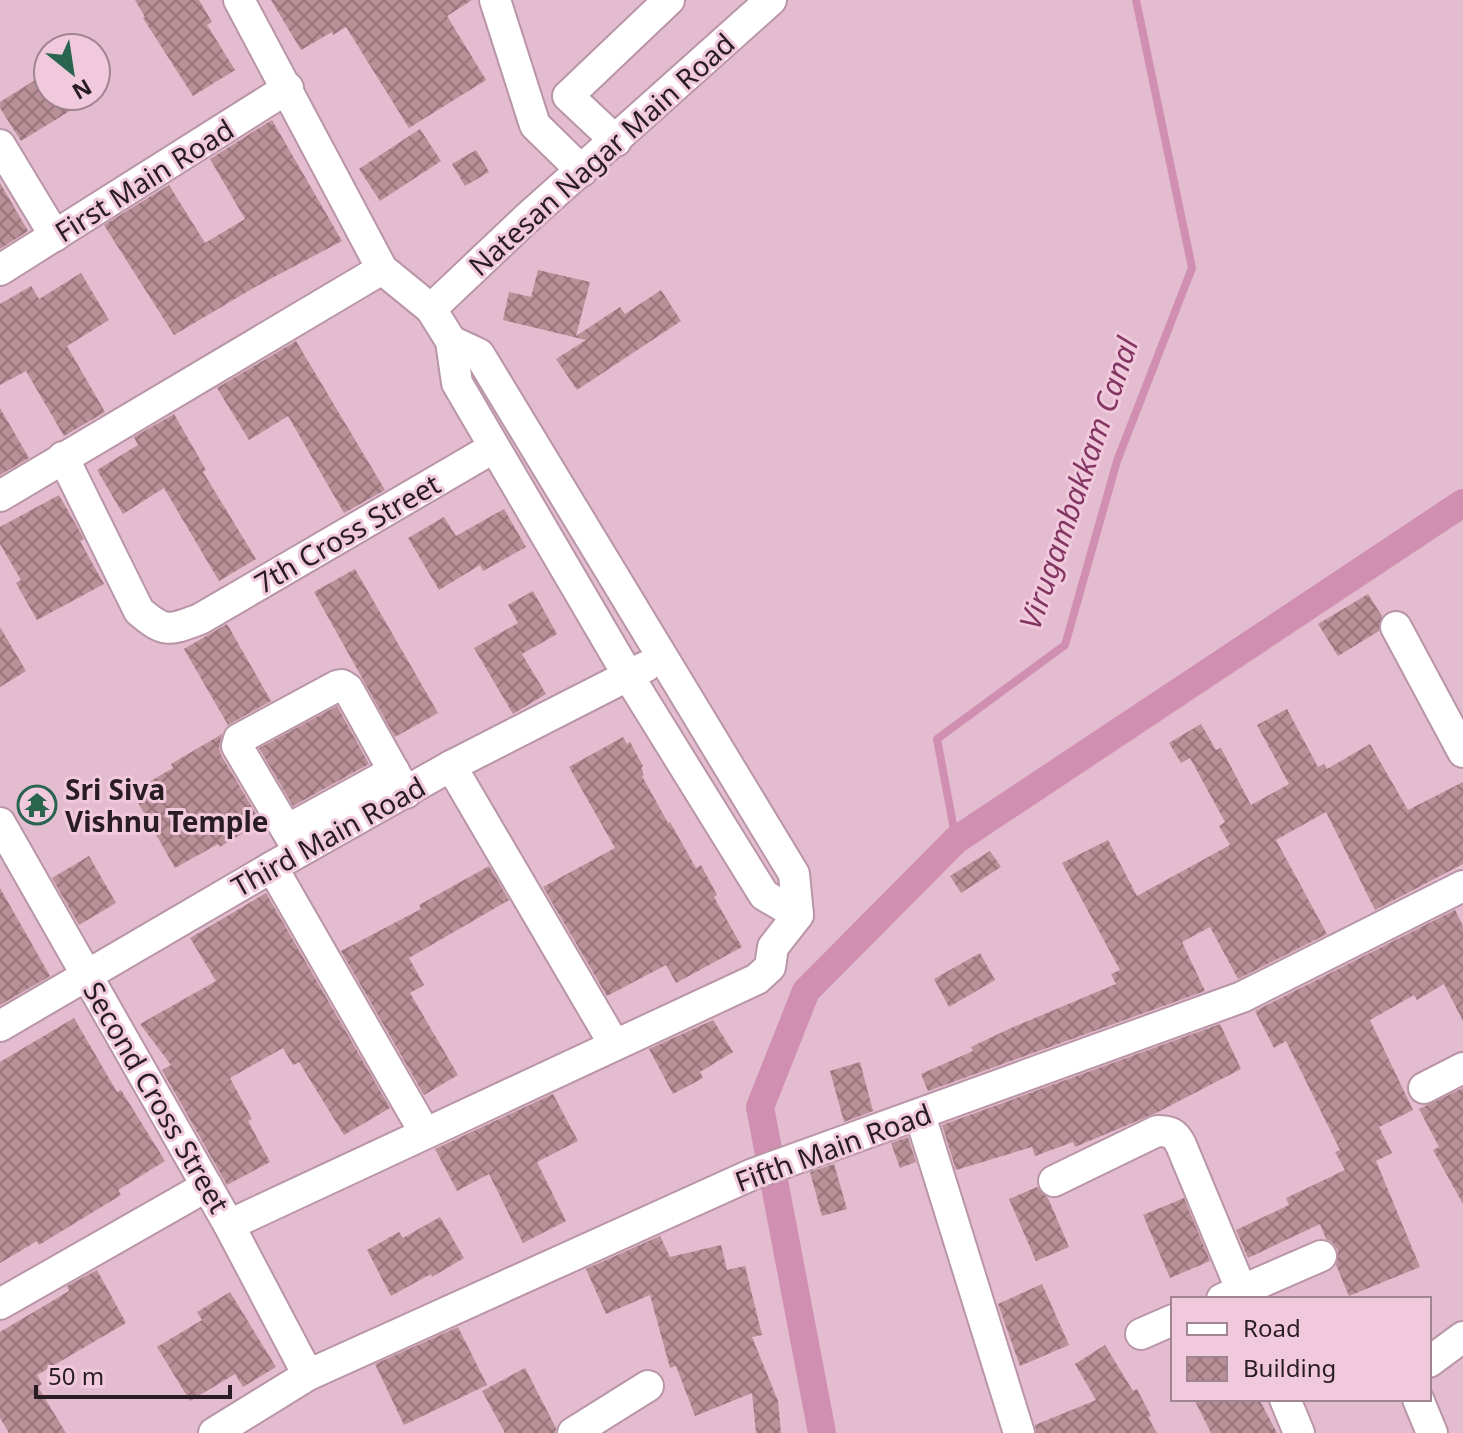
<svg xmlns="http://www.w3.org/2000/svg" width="1463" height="1433" viewBox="0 0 1463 1433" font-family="'Noto Sans',sans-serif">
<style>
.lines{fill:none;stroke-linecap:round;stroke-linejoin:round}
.stream{stroke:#d08fb1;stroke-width:8}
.canal{stroke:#d08fb1;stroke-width:28}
.building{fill:url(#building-cross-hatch)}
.minor-casing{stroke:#b995a7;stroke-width:34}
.minor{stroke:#fff;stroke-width:30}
.labels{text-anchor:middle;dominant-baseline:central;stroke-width:6;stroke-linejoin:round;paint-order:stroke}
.street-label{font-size:28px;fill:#2a1c23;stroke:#f0c9dc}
.poi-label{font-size:28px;font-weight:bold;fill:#2a1c23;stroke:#f0c9dc;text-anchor:start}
.water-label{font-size:30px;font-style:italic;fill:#833562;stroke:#f0c9dc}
</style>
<defs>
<pattern id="building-cross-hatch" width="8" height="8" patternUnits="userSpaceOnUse" patternTransform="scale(2)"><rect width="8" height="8" fill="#b99097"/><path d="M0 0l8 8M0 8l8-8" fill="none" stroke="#97757b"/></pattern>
</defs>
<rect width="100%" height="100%" fill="#e3bccf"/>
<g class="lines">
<!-- stream -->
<path class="stream" d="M956,840L937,739L1065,645L1117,461L1192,268L1136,0"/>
<!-- canal -->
<path class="canal" d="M822,1433L760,1107L806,991L956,840L1463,503"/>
</g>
<!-- building -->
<g class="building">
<path d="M135,0H199L212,22L207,25L235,70L193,96L143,18L145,17Z"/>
<path d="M271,0H472L447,16L486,80L409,128L346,27L333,35L332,32L301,50Z"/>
<path d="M48,72V96H94L21,141L0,108V102Z"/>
<path d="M272,120L342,241L257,286L174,335L104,225L169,185L205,243L245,219L210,159Z"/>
<path d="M420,129L441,161L380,201L359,169Z"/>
<path d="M476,150L489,172L465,186L452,164Z"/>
<path d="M0,183L28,231L0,249Z"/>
<path d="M538,270L590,282L576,336L620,307L625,314L661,290L681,321L577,390L556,359L586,340L503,320L509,292L531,297Z"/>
<path d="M81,273L109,320L67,346L105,412L64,436L26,371L0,385V304L31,286L39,299Z"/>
<path d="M296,341L385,490L344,513L288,416L249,440L217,388Z"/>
<path d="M0,408L29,458L0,475Z"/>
<path d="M174,414L206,470L203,472L256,559L219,581L164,488L123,514L97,470L138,445L134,437Z"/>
<path d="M59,495L84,539L80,541L104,584L37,620L16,583L21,580L0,544V527Z"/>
<path d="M504,509L526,547L483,571L480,565L439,590L408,538L444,517L456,536Z"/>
<path d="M355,569L438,713L395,737L314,592Z"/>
<path d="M533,591L557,634L522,654L546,694L513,714L474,648L518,623L508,605Z"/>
<path d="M1368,594L1382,616L1379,631L1338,656L1318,624Z"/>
<path d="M227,624L271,701L228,725L184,649Z"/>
<path d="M0,627L26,671L0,687Z"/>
<path d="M337,706L369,764L293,806L259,748Z"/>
<path d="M1287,709L1318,767L1324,764L1327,769L1370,744L1408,810L1463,782V864L1375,910L1326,812L1276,840L1327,934L1238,979L1210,927L1182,942L1205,991L928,1091L921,1074L973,1051L971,1047L1011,1028L1116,984L1111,974L1120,970L1062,863L1108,840L1137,896L1230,845L1219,826L1225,822L1190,758L1181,763L1169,743L1201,724L1216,750L1221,748L1251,805L1289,784L1257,725Z"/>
<path d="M222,734L219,748L221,755L261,822L220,847L218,844L175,868L132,792L173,768L171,764Z"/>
<path d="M623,737L627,744L630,742L643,766L641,768L644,775L642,776L668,823L670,822L696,868L701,865L717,895L714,897L742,947L676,983L666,965L607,996L543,887L615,848L569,767Z"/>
<path d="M990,851L1001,867L961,893L950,876Z"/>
<path d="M89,856L116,903L79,925L52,878Z"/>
<path d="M489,866L509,900L409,958L424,985L410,993L458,1075L424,1095L341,951L421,909L419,905Z"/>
<path d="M0,888L50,976L0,1005Z"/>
<path d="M266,893L390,1108L344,1135L299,1062L293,1065L283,1048L230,1078L252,1119L248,1121L270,1162L227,1185L162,1070L171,1065L140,1024L216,981L190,938Z"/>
<path d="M1455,910L1463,926V1021L1444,984L1417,1000L1414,995L1370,1020L1413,1110L1379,1127L1392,1153L1376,1161L1420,1267L1349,1296L1336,1265L1338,1250L1332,1242L1326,1239L1320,1224L1248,1258L1236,1230L1289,1205L1286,1198L1345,1170L1335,1152L1340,1150L1286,1041L1274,1048L1255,1011Z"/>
<path d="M980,953L995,980L949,1007L934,979Z"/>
<path d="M74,1018L117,1092L121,1090L165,1161L118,1190L121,1195L39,1245L37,1241L0,1263V1062Z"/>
<path d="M713,1020L733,1052L700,1072L703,1078L673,1094L649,1049Z"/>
<path d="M1220,1024L1241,1069L1156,1113L1075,1147L1073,1142L1035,1156L1032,1147L956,1170L942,1125Z"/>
<path d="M860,1062L873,1111L844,1122L830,1071Z"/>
<path d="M1463,1088V1204L1433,1150L1439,1147L1419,1109Z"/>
<path d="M553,1094L578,1141L537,1162L566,1221L523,1243L489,1174L457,1191L435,1149Z"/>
<path d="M908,1137L916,1162L900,1168L891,1143Z"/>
<path d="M834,1164L847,1209L822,1216L810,1172Z"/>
<path d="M1037,1187L1048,1198L1069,1247L1036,1261L1009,1199Z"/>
<path d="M1184,1198L1210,1261L1170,1278L1143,1215Z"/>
<path d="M440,1217L464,1258L432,1277L431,1274L391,1296L367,1250L399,1232L403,1238Z"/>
<path d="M660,1236L670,1257L721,1245L727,1270L745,1266L762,1335L752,1337L778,1401L781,1433H756L752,1393L695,1416L676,1366L670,1368L650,1295L606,1314L586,1269Z"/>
<path d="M97,1270L126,1323L37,1375L42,1384L38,1387L66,1433H9L0,1418V1332L69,1291L67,1286Z"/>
<path d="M1042,1284L1069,1345L1020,1366L998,1304Z"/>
<path d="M230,1292L276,1367L243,1387L235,1374L190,1401L157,1347L202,1320L197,1312Z"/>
<path d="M458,1327L487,1385L404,1425L375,1364Z"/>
<path d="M1105,1345L1133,1391L1137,1389L1151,1416L1148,1417L1157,1433H1036L1035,1425L1096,1400L1075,1364Z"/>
<path d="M525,1368L556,1428L555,1433H505L482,1391Z"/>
<path d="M1194,1399H1259L1277,1433H1211Z"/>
</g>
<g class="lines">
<!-- minor casing -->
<g class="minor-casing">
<g id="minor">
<path d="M239,0L382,269L431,309L451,341L457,383L629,677L764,895L798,915"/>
<path d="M495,0L535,125L582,171"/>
<path d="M616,141L568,96L669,0"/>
<path d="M0,145L55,236"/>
<path d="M0,270L288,88"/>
<path d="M431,309L526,219L771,0"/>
<path d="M63,457L139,611C165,633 168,631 200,619L493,448"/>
<path d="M0,496L382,269"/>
<path d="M1396,627L1463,752"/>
<path d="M451,766L614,1044"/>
<path d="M0,823L229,1225L308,1375"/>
<path d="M287,830L394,771"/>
<path d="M299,851L237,746L239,739L337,686L342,685L348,689L406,793"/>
<path d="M272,867L425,1133"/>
<path d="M0,1026L272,867L451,766L645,667"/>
<path d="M1424,1088L1463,1068"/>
<path d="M920,1115L1019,1433"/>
<path d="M1054,1181L1157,1131C1170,1131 1175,1133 1181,1145L1245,1299"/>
<path d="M229,1225L757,979L770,967L773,947L798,915L794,874L479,354L451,341"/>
<path d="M1222,1299L1321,1256"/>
<path d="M0,1304L207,1186"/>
<path d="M1141,1334L1173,1320"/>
<path d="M1429,1362L1463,1337"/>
<path d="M1285,1399L1299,1433"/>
<path d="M1418,1399L1432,1433"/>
<path d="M214,1433L308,1375L753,1174L1242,997L1463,886"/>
<path d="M573,1433L648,1386"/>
</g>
</g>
<!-- minor -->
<use href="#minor" class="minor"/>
</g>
<!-- icons -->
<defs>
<g id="temple-ring" transform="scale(2)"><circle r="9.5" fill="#f0c9dc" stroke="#28644e" stroke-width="1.5"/><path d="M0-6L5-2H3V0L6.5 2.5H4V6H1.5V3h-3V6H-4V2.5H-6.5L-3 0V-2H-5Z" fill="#28644e"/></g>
</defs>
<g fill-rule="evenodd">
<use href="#temple-ring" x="37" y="805"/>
</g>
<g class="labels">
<!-- street labels -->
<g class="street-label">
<text transform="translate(601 154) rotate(-42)">Natesan Nagar Main Road</text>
<text transform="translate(144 180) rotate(-32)">First Main Road</text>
<text transform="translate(347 533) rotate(-30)">7th Cross Street</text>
<text transform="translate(328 836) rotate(-29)">Third Main Road</text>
<text transform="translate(157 1097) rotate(60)">Second Cross Street</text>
<text transform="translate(833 1147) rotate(-20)">Fifth Main Road</text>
</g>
<!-- poi labels -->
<g class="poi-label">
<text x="65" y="789">Sri Siva<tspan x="65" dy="32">Vishnu Temple</tspan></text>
</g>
<!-- water labels -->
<g class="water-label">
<text transform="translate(1078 483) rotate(-71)">Virugambakkam Canal</text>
</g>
</g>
<!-- legend -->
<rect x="1171" y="1297" width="260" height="104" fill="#f0c9dc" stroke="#a18492" stroke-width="2"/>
<rect x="1187" y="1323" width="40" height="12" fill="#ffffff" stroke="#a18492" stroke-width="2"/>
<text x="1243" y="1337" font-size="24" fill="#2a1c23">Road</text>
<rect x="1187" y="1357" width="40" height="24" fill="url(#building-cross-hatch)" stroke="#a18492" stroke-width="2"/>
<text x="1243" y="1377" font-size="24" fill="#2a1c23">Building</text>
<!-- north arrow -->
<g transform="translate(72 72) rotate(150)"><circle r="38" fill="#f0c9dc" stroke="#a18492" stroke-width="2"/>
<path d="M0-6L14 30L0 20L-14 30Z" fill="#28644e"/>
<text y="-12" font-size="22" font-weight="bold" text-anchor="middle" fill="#2a1c23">N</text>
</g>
<!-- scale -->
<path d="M36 1385v12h194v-12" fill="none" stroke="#2a1c23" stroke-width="4"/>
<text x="48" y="1385" font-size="24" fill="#2a1c23" stroke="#f0c9dc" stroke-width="6" paint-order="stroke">50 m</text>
</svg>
